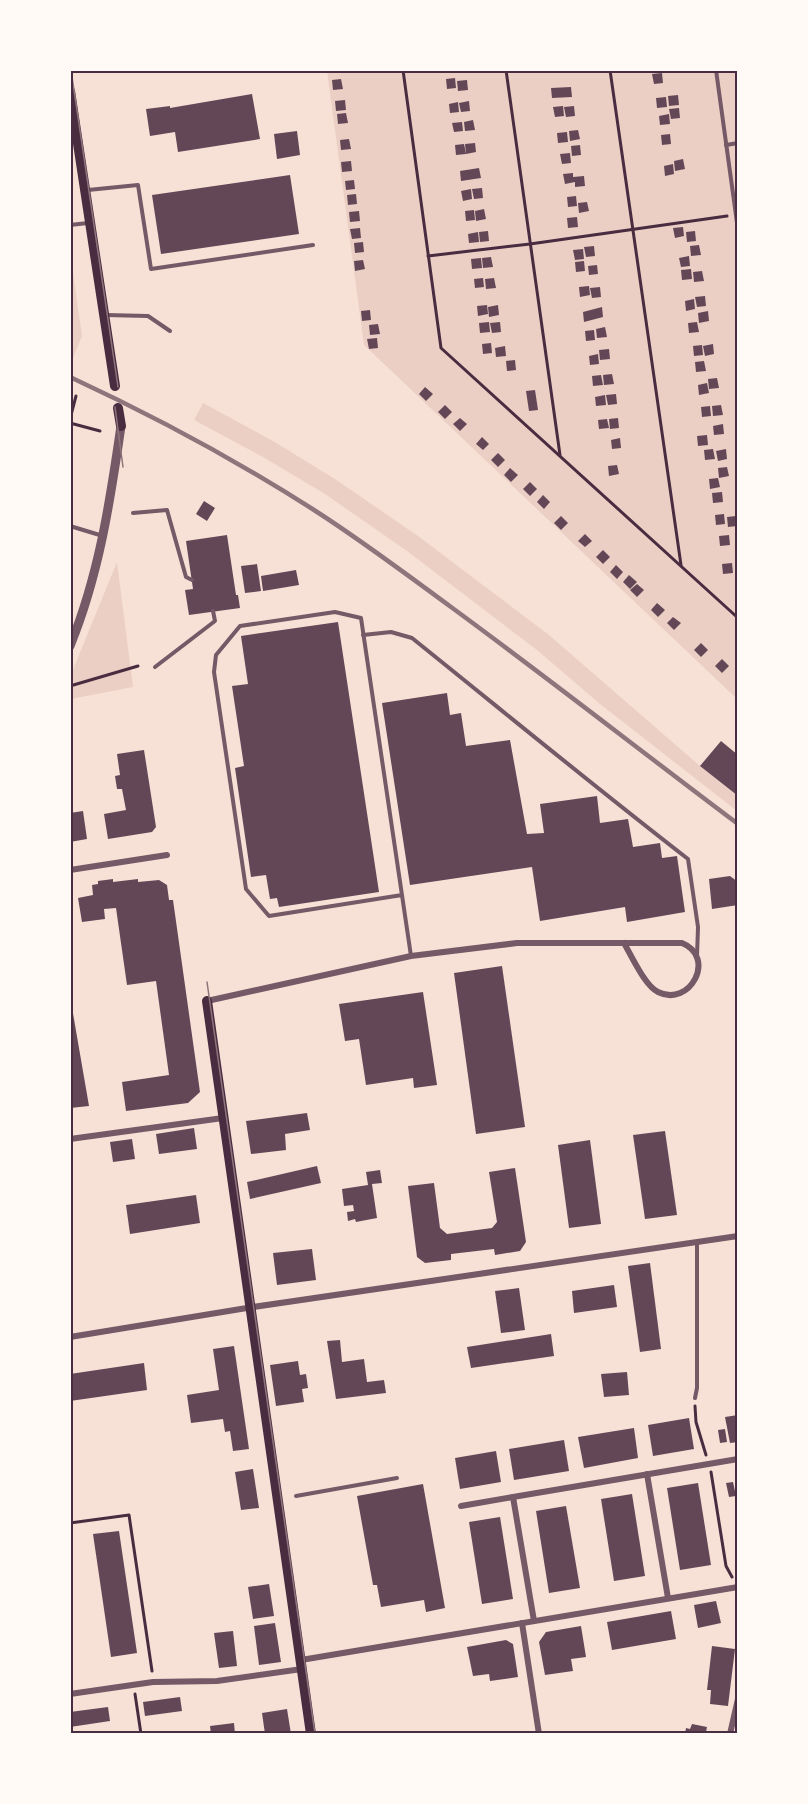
<svg xmlns="http://www.w3.org/2000/svg" width="808" height="1804" viewBox="0 0 808 1804" font-family="'Nunito Sans',sans-serif">
<style>
.green{fill:#ebcfc5}
.building{fill:#644757}
.lines{fill:none;stroke-linecap:round;stroke-linejoin:round}
.path{stroke:#4a2c40;stroke-width:3}
.service{stroke:#755966;stroke-width:4}
.minor{stroke:#755966;stroke-width:6}
.tertiary{stroke:#755966;stroke-width:9}
.secondary{stroke:#4a2c40;stroke-width:10}
.tram{stroke:#8f747c;stroke-width:1.5}
.rail{stroke:#8f747c;stroke-width:4.5}
.neatline{fill:none;stroke:#4a2c40;stroke-width:2}
</style>
<rect width="100%" height="100%" fill="#f7e1d7"/>
<!-- green -->
<g class="green">
<path d="M327,71H737V699L364,345Z"/>
<path d="M70,251L82,336L73,358L70,357Z"/>
<path d="M203,403L273,441L335,479L418,536L549,635L700,766L737,796V811L600,704L537,650L407,551L325,494L263,457L194,420Z"/>
<path d="M117,562L133,687L71,699L70,677Z"/>
</g>
<!-- building -->
<g class="building">
<path d="M662,73L663,83L654,84L652,74Z"/>
<path d="M455,78L456,88L447,89L446,79Z"/>
<path d="M341,79L343,89L333,90L332,80Z"/>
<path d="M467,80L468,90L458,91L457,81Z"/>
<path d="M571,87L572,97L552,98L551,88Z"/>
<path d="M252,94L260,139L178,152L175,132L150,136L146,109L170,106V108Z"/>
<path d="M678,95L679,105L669,106L668,96Z"/>
<path d="M666,97L667,107L657,108L656,98Z"/>
<path d="M345,100L346,110L336,111L335,101Z"/>
<path d="M469,101L470,111L461,112L459,103Z"/>
<path d="M458,102L459,112L450,113L449,104Z"/>
<path d="M563,106L564,116L555,117L553,107Z"/>
<path d="M574,106L575,116L566,117L564,107Z"/>
<path d="M679,108L680,118L671,119L669,109Z"/>
<path d="M346,113L348,123L338,124L337,114Z"/>
<path d="M669,114L670,124L660,125L659,116Z"/>
<path d="M473,120L475,130L465,131L464,122Z"/>
<path d="M462,122L463,131L454,132L452,123Z"/>
<path d="M578,130L580,139L570,141L569,131Z"/>
<path d="M297,131L300,155L277,159L274,134Z"/>
<path d="M567,132L568,142L558,143L557,133Z"/>
<path d="M670,134L671,144L662,145L661,135Z"/>
<path d="M349,139L351,149L341,150L340,140Z"/>
<path d="M475,143L476,152L466,154L465,144Z"/>
<path d="M464,144L466,154L456,155L455,145Z"/>
<path d="M580,145L581,155L572,156L571,146Z"/>
<path d="M570,153L571,163L562,164L560,154Z"/>
<path d="M683,159L685,169L675,171L674,161Z"/>
<path d="M351,161L352,171L342,172L341,162Z"/>
<path d="M673,164L674,174L665,176L664,166Z"/>
<path d="M479,168L481,178L461,181L460,171Z"/>
<path d="M573,173V177L584,176L585,186L575,187V182L565,184L563,174Z"/>
<path d="M290,175L299,234L161,254L152,195Z"/>
<path d="M354,180L355,189L346,190L345,181Z"/>
<path d="M482,188L483,198L474,199L472,189Z"/>
<path d="M471,189L472,199L463,201L461,191Z"/>
<path d="M356,194L357,204L348,205L347,195Z"/>
<path d="M576,196L577,206L568,207L567,197Z"/>
<path d="M587,202L589,211L579,213L578,203Z"/>
<path d="M484,209L486,219L476,221L475,211Z"/>
<path d="M474,210L475,220L466,221L465,211Z"/>
<path d="M359,211L360,221L350,222L349,212Z"/>
<path d="M577,217L578,227L568,228L567,218Z"/>
<path d="M683,227L684,236L675,238L673,228Z"/>
<path d="M360,228L361,238L352,239L350,229Z"/>
<path d="M488,231L489,241L480,242L479,232Z"/>
<path d="M695,231L696,241L687,242L686,232Z"/>
<path d="M478,232L479,242L469,243L468,234Z"/>
<path d="M363,242L364,252L355,253L354,243Z"/>
<path d="M699,245L701,255L691,256L690,246Z"/>
<path d="M594,246L595,256L586,257L584,247Z"/>
<path d="M583,249L584,259L575,260L573,250Z"/>
<path d="M689,256L690,266L681,267L679,258Z"/>
<path d="M491,257L493,267L483,268L482,258Z"/>
<path d="M481,258L482,268L472,269L471,259Z"/>
<path d="M363,260L365,269L355,271L354,261Z"/>
<path d="M584,261L585,271L576,272L575,262Z"/>
<path d="M597,265L598,274L589,275L588,266Z"/>
<path d="M691,269L692,279L682,280L681,270Z"/>
<path d="M702,271L704,281L694,282L693,272Z"/>
<path d="M483,278L484,287L475,288L474,279Z"/>
<path d="M494,278L496,288L486,289L485,279Z"/>
<path d="M589,286L590,295L580,297L579,287Z"/>
<path d="M600,287L601,297L592,298L590,288Z"/>
<path d="M705,296L706,306L697,307L695,297Z"/>
<path d="M694,299L695,309L686,311L685,301Z"/>
<path d="M487,305L488,314L478,316L477,306Z"/>
<path d="M498,305L499,315L489,317L488,307Z"/>
<path d="M602,307L603,317L584,322L583,312Z"/>
<path d="M370,310L371,320L362,321L361,311Z"/>
<path d="M708,311L709,321L699,323L698,313Z"/>
<path d="M489,322L490,332L480,333L479,323Z"/>
<path d="M500,322L501,332L492,333L490,323Z"/>
<path d="M697,322L699,332L689,333L688,323Z"/>
<path d="M378,324L380,334L370,335L369,325Z"/>
<path d="M605,327L607,337L597,338L596,329Z"/>
<path d="M594,330L595,340L586,341L585,331Z"/>
<path d="M377,338L378,348L369,349L367,339Z"/>
<path d="M491,343L492,353L483,354L482,344Z"/>
<path d="M713,344L714,354L705,356L703,346Z"/>
<path d="M702,345L703,355L694,356L693,346Z"/>
<path d="M505,346L506,356L496,357L495,348Z"/>
<path d="M609,349L610,359L600,360L599,350Z"/>
<path d="M598,354L599,364L590,365L589,356Z"/>
<path d="M515,360L516,370L507,371L506,361Z"/>
<path d="M704,361L706,371L696,372L695,362Z"/>
<path d="M612,374L614,384L604,385L603,375Z"/>
<path d="M601,375L603,385L593,386L592,376Z"/>
<path d="M717,378L719,388L709,389L708,379Z"/>
<path d="M707,383L709,393L699,395L698,385Z"/>
<path d="M425,387L433,394L426,401L419,394Z"/>
<path d="M535,390L538,410L529,411L526,391Z"/>
<path d="M616,394L617,404L608,405L606,395Z"/>
<path d="M605,395L606,405L596,406L595,397Z"/>
<path d="M445,405L452,412L445,419L438,412Z"/>
<path d="M721,405L723,415L713,416L712,406Z"/>
<path d="M710,406L711,416L702,417L701,407Z"/>
<path d="M460,418L467,424L460,431L453,424Z"/>
<path d="M618,418L619,428L610,429L609,419Z"/>
<path d="M607,419L609,428L599,429L598,420Z"/>
<path d="M723,424L724,434L714,435L713,426Z"/>
<path d="M707,435L708,445L698,446L697,436Z"/>
<path d="M482,437L489,444L483,450L476,444Z"/>
<path d="M620,438L621,448L612,449L611,440Z"/>
<path d="M713,449L715,459L705,460L704,450Z"/>
<path d="M726,449L727,459L718,461L716,451Z"/>
<path d="M498,453L505,460L498,467L491,460Z"/>
<path d="M617,465L619,474L609,476L608,466Z"/>
<path d="M727,467L729,476L719,478L718,468Z"/>
<path d="M510,468L518,475L511,482L504,475Z"/>
<path d="M718,478L720,487L710,489L709,479Z"/>
<path d="M530,482L537,489L530,496L523,489Z"/>
<path d="M722,492L723,502L713,503L712,493Z"/>
<path d="M543,495L550,502L544,509L537,502Z"/>
<path d="M204,501L215,508L207,521L196,514Z"/>
<path d="M724,514L725,524L716,525L715,515Z"/>
<path d="M561,516L568,523L561,530L554,523Z"/>
<path d="M736,516L737,526L728,527L727,517Z"/>
<path d="M585,534L592,541L585,547L578,541Z"/>
<path d="M227,535L236,595H238L240,608L189,615L185,590L193,589L186,541Z"/>
<path d="M729,535L730,545L720,546L719,536Z"/>
<path d="M603,550L610,557L603,564L596,557Z"/>
<path d="M732,563L733,573L723,574L722,564Z"/>
<path d="M257,564L261,591L245,593L241,566Z"/>
<path d="M616,565L623,572L617,579L610,572Z"/>
<path d="M296,570L299,585L263,591L261,576Z"/>
<path d="M629,575L637,582L630,589L623,582Z"/>
<path d="M637,584L644,590L637,597L630,590Z"/>
<path d="M657,603L665,610L658,617L651,610Z"/>
<path d="M673,617L681,623L674,630L667,623Z"/>
<path d="M338,622L379,892L279,907L277,898L270,899L266,875L251,877L235,768L244,766L232,686L248,684L241,636Z"/>
<path d="M701,643L708,650L701,657L694,650Z"/>
<path d="M722,659L729,666L722,673L715,666Z"/>
<path d="M447,693L450,715L461,713L466,746L510,740L527,834L544,833L540,804L597,796L600,823L628,819L633,847L660,843L662,858L677,856L685,912L627,922L625,907L540,921L532,867L410,885L382,703Z"/>
<path d="M721,741L738,755V796L700,766Z"/>
<path d="M144,750L156,827L152,832L108,839L104,814L126,810L122,789H117L115,776L120,775L117,754Z"/>
<path d="M83,811L87,839L70,842V813Z"/>
<path d="M730,876L738,882V905L712,909L709,879Z"/>
<path d="M113,879V882L138,879V882L159,880L167,885L169,900H173L200,1092L188,1103L126,1111L122,1082L169,1075L156,981L127,985L116,908L104,909L105,919L82,922L78,898L93,895L92,885L98,884V881Z"/>
<path d="M502,966L525,1127L476,1134L454,973Z"/>
<path d="M423,992L437,1085L414,1088L413,1078L366,1085L359,1039L345,1041L339,1004Z"/>
<path d="M70,996L89,1106L70,1108Z"/>
<path d="M307,1113L310,1130L285,1134L286,1150L251,1154L246,1121Z"/>
<path d="M194,1128L197,1149L159,1154L156,1134Z"/>
<path d="M665,1131L677,1215L645,1219L633,1135Z"/>
<path d="M132,1139L135,1159L113,1162L110,1142Z"/>
<path d="M590,1140L601,1224L569,1228L558,1145Z"/>
<path d="M317,1166L321,1183L250,1199L247,1182Z"/>
<path d="M515,1168L526,1242L520,1251L495,1255L494,1249L451,1254V1260L425,1263L417,1257L408,1186L434,1183L440,1228L447,1234L492,1228L497,1222L489,1172Z"/>
<path d="M380,1170L382,1183L372,1184L377,1218L356,1222L355,1219L348,1221L347,1212L354,1211L353,1205L344,1206L342,1189L368,1185L366,1172Z"/>
<path d="M196,1195L200,1223L130,1234L126,1205Z"/>
<path d="M312,1249L316,1280L277,1285L273,1253Z"/>
<path d="M650,1263L661,1349L640,1352L628,1266Z"/>
<path d="M614,1285L617,1307L574,1313L572,1291Z"/>
<path d="M519,1288L525,1330L501,1333L495,1291Z"/>
<path d="M551,1334L554,1356L471,1368L467,1347Z"/>
<path d="M340,1340L342,1362L364,1359L367,1382L384,1380L386,1393L336,1399L327,1341Z"/>
<path d="M234,1346L249,1449L233,1451L230,1431L225,1432L223,1419L191,1423L187,1395L219,1390L213,1349Z"/>
<path d="M298,1361L300,1375L306,1374L308,1388L302,1389L304,1402L276,1406L270,1365Z"/>
<path d="M144,1363L147,1390L70,1401V1374Z"/>
<path d="M627,1372L629,1395L604,1397L601,1374Z"/>
<path d="M738,1415V1442L730,1443L725,1417Z"/>
<path d="M689,1418L694,1449L653,1456L648,1425Z"/>
<path d="M634,1428L638,1458L584,1468L578,1437Z"/>
<path d="M725,1429L727,1442L720,1443L718,1430Z"/>
<path d="M564,1440L569,1471L514,1480L509,1449Z"/>
<path d="M496,1451L501,1482L460,1489L455,1458Z"/>
<path d="M253,1469L259,1508L241,1510L235,1472Z"/>
<path d="M733,1482L736,1496L729,1497L726,1483Z"/>
<path d="M698,1483L711,1565L680,1570L667,1488Z"/>
<path d="M423,1484L445,1608L426,1612L424,1600L381,1607L377,1585H373L357,1496Z"/>
<path d="M632,1494L645,1576L614,1581L601,1499Z"/>
<path d="M566,1506L580,1588L549,1593L536,1511Z"/>
<path d="M500,1517L513,1599L482,1604L469,1522Z"/>
<path d="M119,1531L137,1653L111,1657L93,1534Z"/>
<path d="M269,1584L274,1616L253,1619L248,1587Z"/>
<path d="M716,1601L721,1623L698,1628L694,1605Z"/>
<path d="M671,1611L676,1639L612,1650L607,1622Z"/>
<path d="M275,1623L281,1662L259,1665L254,1626Z"/>
<path d="M581,1626L586,1657L571,1659L573,1671L545,1675L539,1642L546,1632Z"/>
<path d="M233,1631L237,1666L219,1668L214,1633Z"/>
<path d="M506,1640L513,1644L518,1677L490,1681L489,1674L473,1676L467,1647Z"/>
<path d="M712,1646L735,1649L728,1706L710,1704L711,1690H707Z"/>
<path d="M180,1697L182,1711L145,1716L143,1702Z"/>
<path d="M108,1707L110,1721L70,1727V1712Z"/>
<path d="M287,1709L291,1734H265L262,1713Z"/>
<path d="M234,1723L235,1734H211L210,1726Z"/>
<path d="M692,1724L707,1727L706,1732L710,1734H685L686,1728L690,1729Z"/>
</g>
<g class="lines">
<!-- path -->
<g class="path">
<path d="M403,70L441,348L738,618"/>
<path d="M506,70L560,455"/>
<path d="M610,70L681,565"/>
<path d="M428,256L530,244L727,216"/>
<path d="M70,419L76,396"/>
<path d="M70,423L100,431"/>
<path d="M70,686L138,666"/>
<path d="M695,1406L696,1422L706,1455"/>
<path d="M711,1472L726,1566L732,1577"/>
<path d="M70,1523L129,1515L152,1671"/>
<path d="M135,1694L141,1734"/>
</g>
<!-- service -->
<g class="service">
<path d="M716,70L738,230"/>
<path d="M726,145L738,143"/>
<path d="M88,190L138,185L151,269L313,245"/>
<path d="M70,225L88,223"/>
<path d="M105,315L148,316L170,331"/>
<path d="M133,513L167,510L186,577L192,580"/>
<path d="M70,526L103,536"/>
<path d="M363,635L391,632L412,638C504,712 595,787 688,859L698,927L697,956"/>
<path d="M155,667L215,621L213,611"/>
<path d="M402,895L269,916L246,889L214,672L216,655L240,626L335,612L361,618L411,956"/>
<path d="M695,1398L697,1388V1242"/>
<path d="M296,1496L397,1478"/>
</g>
<!-- minor -->
<g class="minor">
<path d="M70,870L167,855"/>
<path d="M207,1001L411,956L517,943H682C717,957 690,1008 658,992C645,986 631,955 624,943"/>
<path d="M70,1139L223,1118"/>
<path d="M70,1337L253,1307L738,1236"/>
<path d="M647,1474L668,1598"/>
<path d="M461,1506L513,1497"/>
<path d="M534,1621L513,1497L738,1459"/>
<path d="M522,1623L539,1734"/>
<path d="M301,1660L738,1587"/>
<path d="M70,1694L153,1682L217,1681L302,1669"/>
<path d="M730,1734L738,1699"/>
</g>
<!-- tertiary -->
<path class="tertiary" d="M70,646C99,575 110,502 121,426"/>
<!-- secondary -->
<g class="secondary">
<path d="M70,91L115,386"/>
<path d="M118,408L121,426"/>
<path d="M207,1001L311,1734"/>
</g>
<!-- tram -->
<g class="tram">
<path d="M71,70L118,387"/>
<path d="M115,407L123,467"/>
<path d="M207,982L315,1734"/>
</g>
<!-- rail -->
<path class="rail" d="M70,377C154,416 236,460 314,510C361,540 406,574 451,607C548,678 642,752 738,824"/>
</g>
<!-- border -->
<rect width="808" height="1804" fill="none" stroke="#fffaf5" stroke-width="144"/>
<rect x="72" y="72" width="664" height="1660" class="neatline"/>
</svg>
